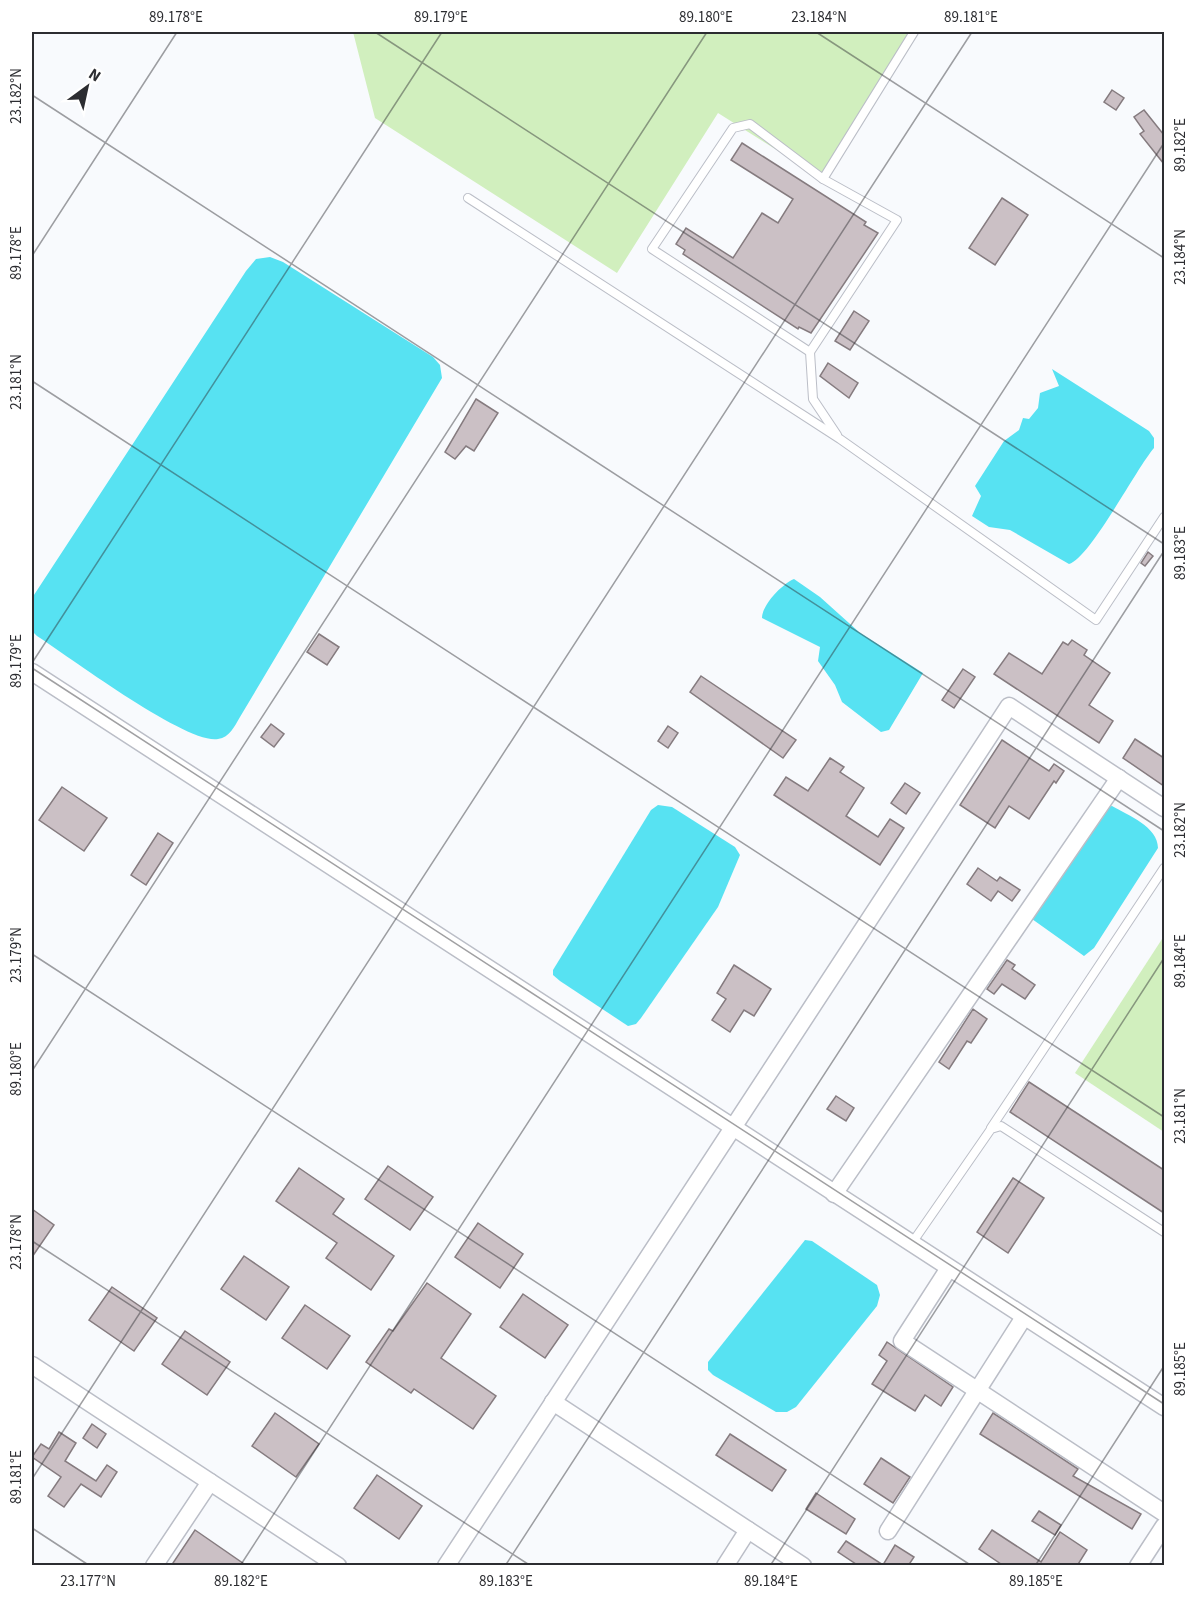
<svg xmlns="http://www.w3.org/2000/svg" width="1196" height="1597" viewBox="0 0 1196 1597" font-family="'Source Sans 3',sans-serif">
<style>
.green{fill:#d1efbe}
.water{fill:#57e2f2}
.building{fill:#cbc0c5;stroke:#857b7f;stroke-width:1.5}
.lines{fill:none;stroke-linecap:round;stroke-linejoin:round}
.service-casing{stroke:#bbbec7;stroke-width:10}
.minor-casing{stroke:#bbbec7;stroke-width:19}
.service{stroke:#fff;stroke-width:8}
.minor{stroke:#fff;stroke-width:16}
.ticks{fill:none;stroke:#2c2d31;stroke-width:1.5;stroke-opacity:0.45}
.neatline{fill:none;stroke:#2c2d31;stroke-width:2}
.ticks-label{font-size:15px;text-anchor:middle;fill:#2c2d31}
</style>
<rect width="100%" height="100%" fill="#f8fafd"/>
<!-- green -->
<g class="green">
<path d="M353,32H917L823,179L718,113L617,273L375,118Z"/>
<path d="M1164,936V1132L1075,1073Z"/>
</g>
<!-- water -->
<g class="water">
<path d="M270,257L283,262L433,357L440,365L442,378L240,717C234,727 230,737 218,739C187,745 68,656 37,636L32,631V598L246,271L256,259Z"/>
<path d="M1052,369L1149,431L1154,438V448C1136,469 1090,558 1069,564L1010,530L989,527L972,516L981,496L975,486L1004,441L1019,430L1023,418L1029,419L1038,408L1040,393L1059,386Z"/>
<path d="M794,579L820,597L859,632L923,673L889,730L881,732L842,702L835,685L818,661L820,647L762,618C762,605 782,584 794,579Z"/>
<path d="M658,805L672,807L735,847L740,855L718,907L641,1018L636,1024L628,1026L560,981L553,975V970L651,810Z"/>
<path d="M1112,806C1128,815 1158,827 1158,848L1094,948L1084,956L1032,919L1107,807Z"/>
<path d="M805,1240L812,1241L877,1285L880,1295L877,1306L796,1407L787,1412H776L713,1375L708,1370V1362Z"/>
</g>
<!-- building -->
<g class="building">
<path d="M1112,90L1124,98L1116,110L1104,102Z"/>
<path d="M1144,110L1164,135V164L1140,134L1144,131L1134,117Z"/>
<path d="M742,143L866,222L864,225L878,233L811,333L799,327L798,329L683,254L685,250L676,244L686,228L733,258L762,213L778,223L793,199L731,160Z"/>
<path d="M1002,198L1028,215L995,265L969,248Z"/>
<path d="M854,311L869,321L850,350L835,341Z"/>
<path d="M828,363L858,383L849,398L820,376Z"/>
<path d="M476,399L498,413L474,451L466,446L455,459L445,452Z"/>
<path d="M1148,552L1153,556L1145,566L1141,563Z"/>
<path d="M319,634L339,647L327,665L307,652Z"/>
<path d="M1072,640L1087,650L1084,655L1110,673L1089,705L1113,721L1099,743L994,674L1009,653L1042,674L1063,642L1068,645Z"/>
<path d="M963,669L975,677L954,708L942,700Z"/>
<path d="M701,676L796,740L783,758L690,692Z"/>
<path d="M271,724L284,734L274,747L261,737Z"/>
<path d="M668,726L678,733L668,748L658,741Z"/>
<path d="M1135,739L1164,758V786L1123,758Z"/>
<path d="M1002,740L1049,771L1054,764L1064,771L1056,783L1054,781L1029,819L1009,806L995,828L960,805Z"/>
<path d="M830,758L844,767L840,772L864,788L846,816L878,837L890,819L904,828L880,865L774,795L786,777L808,791Z"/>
<path d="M905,783L920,793L906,814L891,803Z"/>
<path d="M62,787L107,818L84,851L39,820Z"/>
<path d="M158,833L173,843L146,885L131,875Z"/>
<path d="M978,868L997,881L1000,877L1020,890L1012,901L998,891L991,901L967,884Z"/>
<path d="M1007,960L1015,965L1012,969L1035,985L1025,999L1002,984L994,994L987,989Z"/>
<path d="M734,965L771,989L754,1016L744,1010L730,1032L712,1020L726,999L717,993Z"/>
<path d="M973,1009L987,1019L971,1043L967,1041L949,1069L939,1062Z"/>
<path d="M1029,1082L1164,1170V1213L1010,1112Z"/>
<path d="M836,1096L854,1108L846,1121L827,1109Z"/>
<path d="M388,1166L433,1197L410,1230L365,1199Z"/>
<path d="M299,1168L344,1199L333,1214L394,1256L371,1290L326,1258L337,1243L276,1201Z"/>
<path d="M1013,1178L1044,1198L1008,1253L977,1232Z"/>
<path d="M32,1209L54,1225L32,1257Z"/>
<path d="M478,1223L523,1254L500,1288L455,1257Z"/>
<path d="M244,1256L289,1287L266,1320L221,1289Z"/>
<path d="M427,1283L471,1314L441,1358L496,1396L473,1429L414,1389L411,1393L366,1362L389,1329L393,1331Z"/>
<path d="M112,1287L157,1318L134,1351L89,1320Z"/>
<path d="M523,1294L568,1325L545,1358L500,1327Z"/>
<path d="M305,1305L350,1336L327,1369L282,1338Z"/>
<path d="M185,1331L230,1362L207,1395L162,1364Z"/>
<path d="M887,1342L953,1387L941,1406L925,1395L915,1411L872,1384L887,1361L879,1355Z"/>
<path d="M275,1413L319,1444L296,1477L252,1446Z"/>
<path d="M993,1413L1078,1469L1073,1476L1141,1514L1132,1529L980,1434Z"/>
<path d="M92,1424L106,1434L97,1448L83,1438Z"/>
<path d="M59,1432L76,1443L65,1461L96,1481L107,1465L117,1472L101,1497L81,1484L64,1507L48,1496L61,1477L32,1457L41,1444L49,1449Z"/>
<path d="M730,1434L786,1470L772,1491L716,1455Z"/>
<path d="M881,1458L910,1477L893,1503L864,1484Z"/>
<path d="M377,1475L422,1506L399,1539L354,1508Z"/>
<path d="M816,1493L855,1519L846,1534L806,1509Z"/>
<path d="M1039,1511L1061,1525L1055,1535L1032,1521Z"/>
<path d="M195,1530L247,1566H171Z"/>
<path d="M992,1530L1041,1562L1060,1532L1087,1550L1077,1566H1004L979,1549Z"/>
<path d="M846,1541L883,1565L895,1545L914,1557L908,1566H859L838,1552Z"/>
</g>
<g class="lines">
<!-- service casing -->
<g class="service-casing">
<g id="service">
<path d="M468,198L840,439L1096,620L1164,517"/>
<path d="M810,352L897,220L823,179"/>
<path d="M837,435L813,399L810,352L652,249L733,128L750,124L823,179L914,32"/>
<path d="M991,1128L1164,868"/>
<path d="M912,1243L991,1129L1001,1126L1164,1232"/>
</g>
</g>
<!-- minor casing -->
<g class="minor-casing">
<g id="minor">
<path d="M32,672L1164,1407"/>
<path d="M834,1194L1119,778"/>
<path d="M949,1268L902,1341L1164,1513"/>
<path d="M32,1365L338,1566"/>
<path d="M553,1402L803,1566"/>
<path d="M888,1531L1024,1317"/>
<path d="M154,1566L210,1482"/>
<path d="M446,1566L1009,706L1164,808"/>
<path d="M725,1566L748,1530"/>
<path d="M1138,1566L1164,1526"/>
</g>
</g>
<!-- service -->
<use href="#service" class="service"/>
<!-- minor -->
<use href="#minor" class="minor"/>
</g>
<!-- ticks -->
<path class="ticks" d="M375,32L1164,544M816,32L1164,258M32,95L1164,831M32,256L177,32M32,381L1164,1117M32,663L442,32M32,668L1164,1404M32,954L972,1566M32,1071L707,32M32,1241L531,1566M32,1479L972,32M32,1528L90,1566M240,1566L1164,143M505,1566L1164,551M770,1566L1164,958M1035,1566L1164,1366"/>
<!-- border -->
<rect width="1196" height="1597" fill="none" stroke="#ffffff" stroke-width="66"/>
<!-- north arrow -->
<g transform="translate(87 87) rotate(33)" stroke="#ffffff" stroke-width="4.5" paint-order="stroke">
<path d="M0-4.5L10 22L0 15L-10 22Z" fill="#2c2d31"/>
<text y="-9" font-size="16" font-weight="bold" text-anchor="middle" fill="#2c2d31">N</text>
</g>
<rect x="33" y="33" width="1130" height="1531" class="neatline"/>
<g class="ticks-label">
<text x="176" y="22">89.178°E</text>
<text x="441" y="22">89.179°E</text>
<text x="706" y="22">89.180°E</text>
<text x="819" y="22">23.184°N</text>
<text x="971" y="22">89.181°E</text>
<text transform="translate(16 96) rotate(-90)" y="5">23.182°N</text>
<text transform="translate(1180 145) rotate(-90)" y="5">89.182°E</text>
<text transform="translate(16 253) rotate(-90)" y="5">89.178°E</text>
<text transform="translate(1180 257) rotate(-90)" y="5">23.184°N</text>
<text transform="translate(16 382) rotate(-90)" y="5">23.181°N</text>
<text transform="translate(1180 553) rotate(-90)" y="5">89.183°E</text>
<text transform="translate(16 661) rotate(-90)" y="5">89.179°E</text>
<text transform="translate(1180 830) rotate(-90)" y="5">23.182°N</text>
<text transform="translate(16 955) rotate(-90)" y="5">23.179°N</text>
<text transform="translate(1180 961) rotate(-90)" y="5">89.184°E</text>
<text transform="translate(16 1069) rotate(-90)" y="5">89.180°E</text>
<text transform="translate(1180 1116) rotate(-90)" y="5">23.181°N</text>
<text transform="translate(16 1242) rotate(-90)" y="5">23.178°N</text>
<text transform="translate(1180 1369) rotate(-90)" y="5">89.185°E</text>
<text transform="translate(16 1477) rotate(-90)" y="5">89.181°E</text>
<text x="88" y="1586">23.177°N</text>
<text x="241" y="1586">89.182°E</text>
<text x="506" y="1586">89.183°E</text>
<text x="771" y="1586">89.184°E</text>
<text x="1036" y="1586">89.185°E</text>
</g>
</svg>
